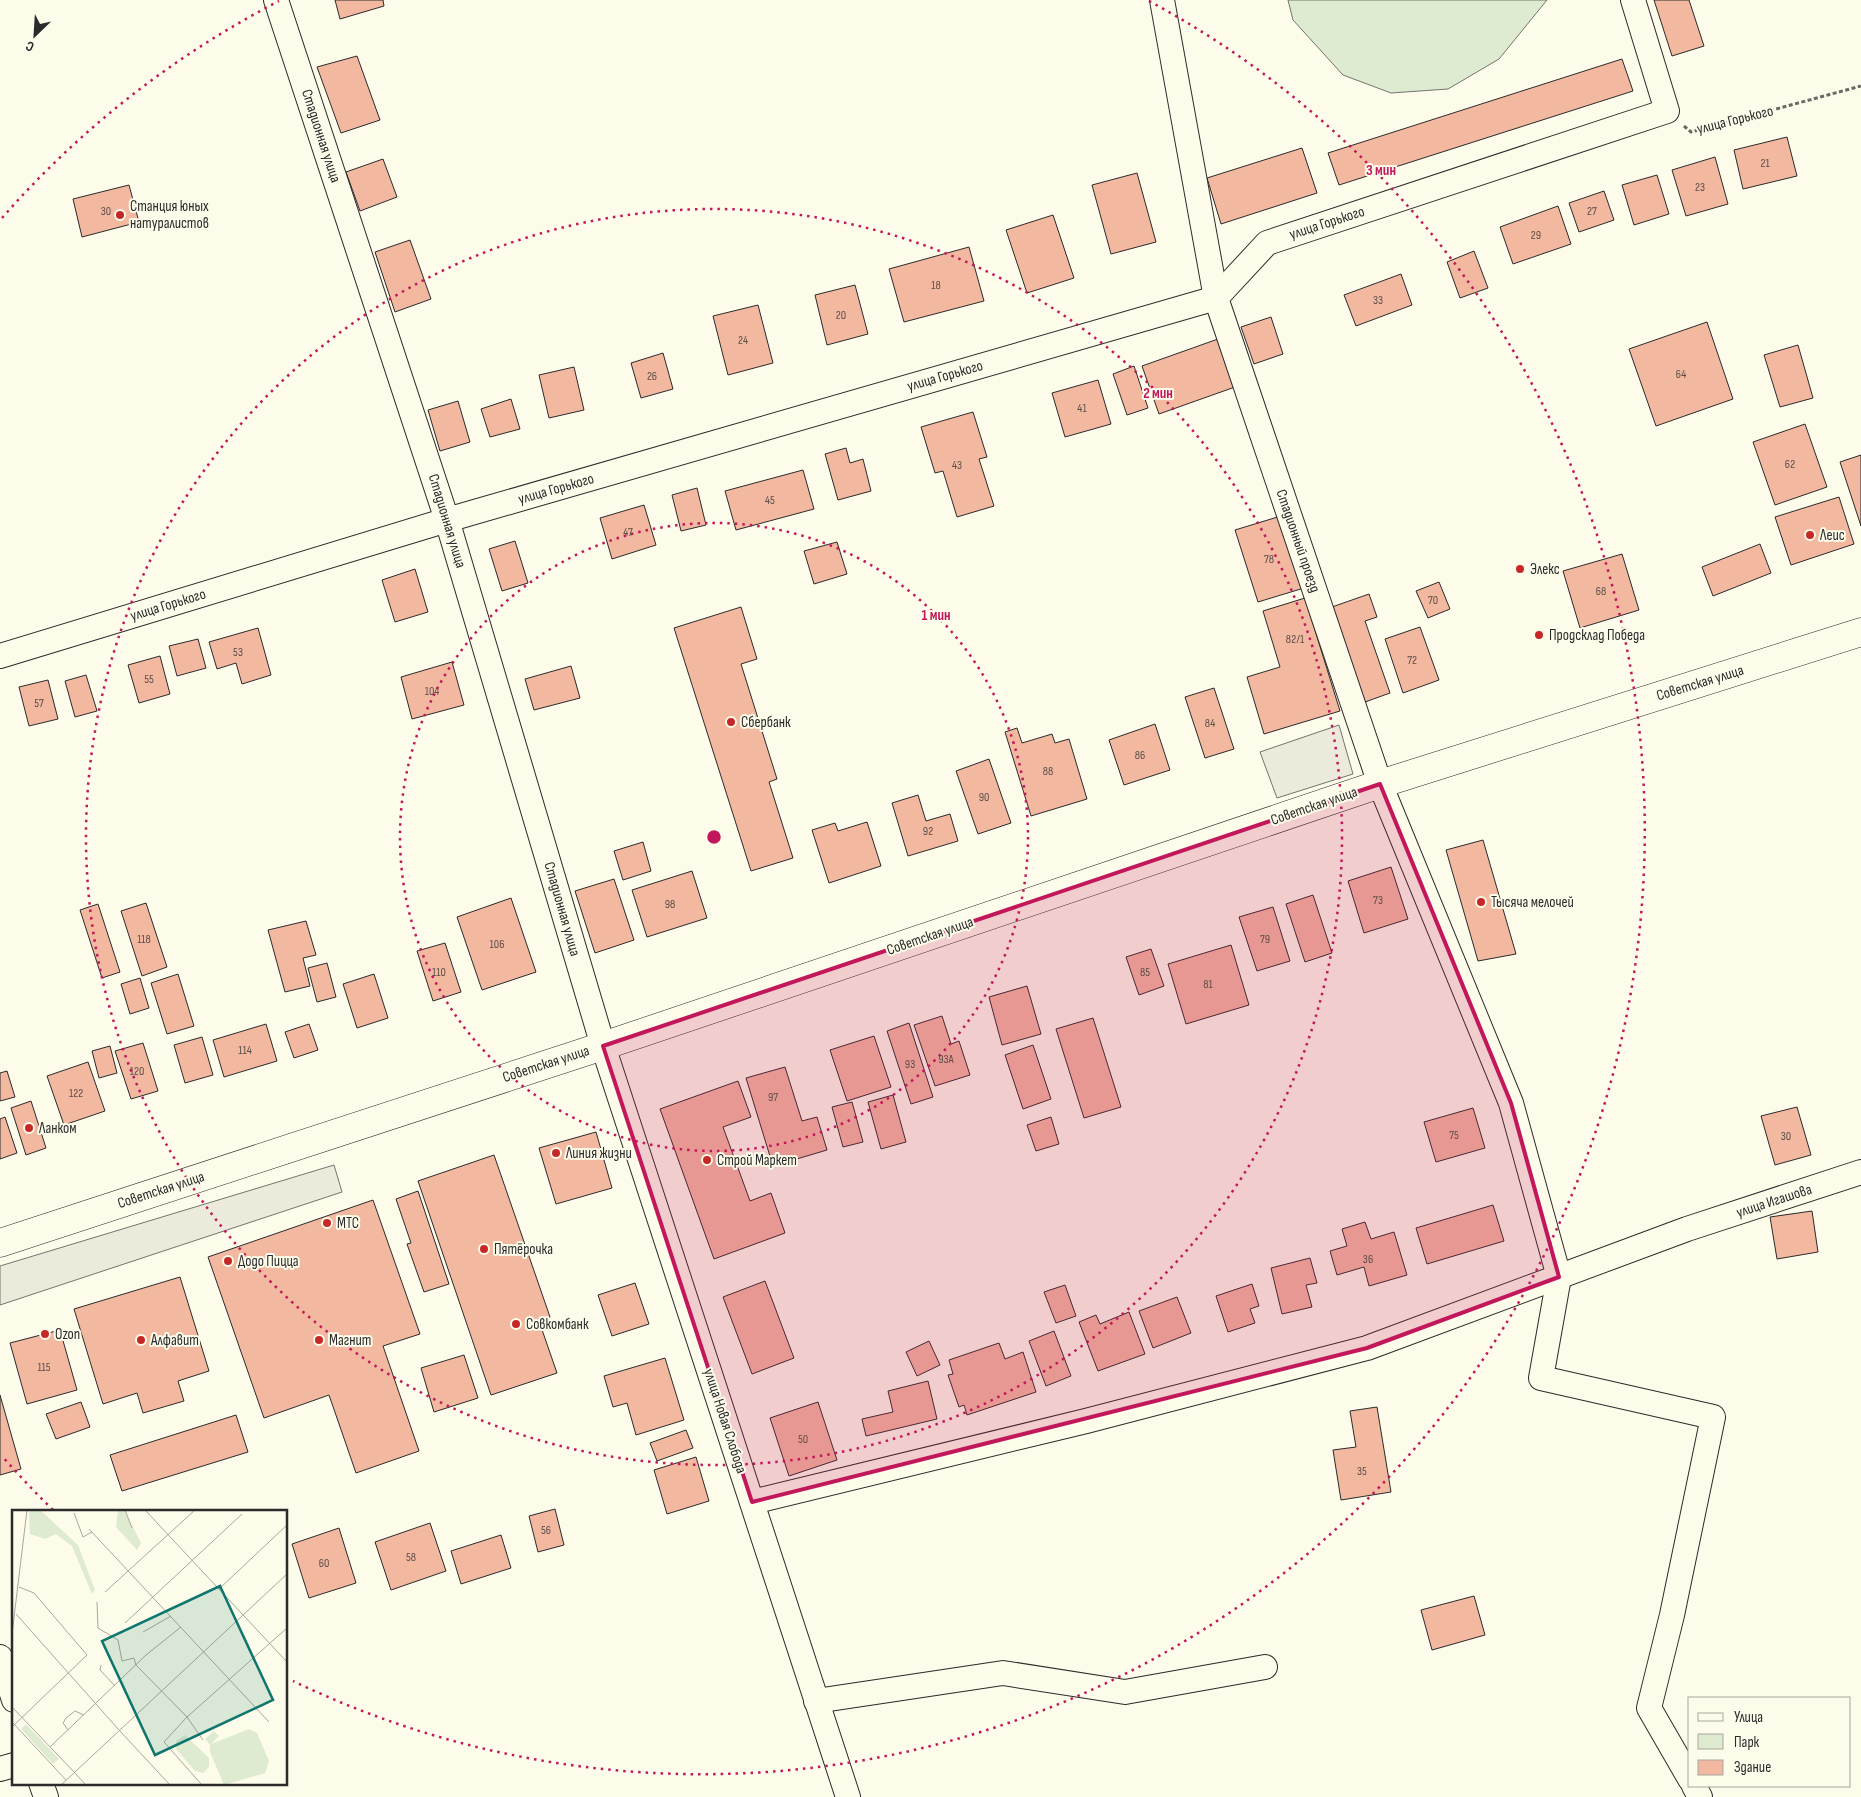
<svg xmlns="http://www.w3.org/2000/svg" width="1861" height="1797" viewBox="0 0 1861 1797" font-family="'Sofia Sans Condensed',sans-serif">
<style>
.green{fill:#deebd1;stroke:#74746e}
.parking{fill:#eceadb;stroke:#74746e}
.building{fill:#f2b8a0;stroke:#2b2b2b}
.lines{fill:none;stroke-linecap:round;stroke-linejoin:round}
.street-casing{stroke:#2b2b2b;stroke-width:26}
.secondary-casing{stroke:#2b2b2b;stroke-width:29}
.path{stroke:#6a6964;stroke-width:3;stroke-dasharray:4 2.5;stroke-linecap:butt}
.street{stroke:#fdfbea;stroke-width:24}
.secondary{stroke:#fdfbea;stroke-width:28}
.marked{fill:#c2185b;fill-opacity:0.2;stroke:#c2185b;stroke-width:4;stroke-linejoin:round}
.ring{fill:none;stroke:#c2185b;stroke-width:2.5;stroke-dasharray:2.5 5}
.poi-dot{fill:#c62828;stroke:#fdfbea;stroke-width:2}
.labels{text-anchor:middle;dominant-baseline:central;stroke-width:4;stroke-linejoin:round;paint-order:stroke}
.number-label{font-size:12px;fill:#5d4e48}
.street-label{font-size:15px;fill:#2b2b2b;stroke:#fdfbea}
.poi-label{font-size:15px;fill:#2b2b2b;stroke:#fdfbea;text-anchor:start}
.inset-road{fill:none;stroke:#a9a89e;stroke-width:1}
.view{fill:#0f766e;fill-opacity:0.15;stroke:#0f766e;stroke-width:2.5}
.inset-edge{fill:none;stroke:#2b2b2b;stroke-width:2.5}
.centre{fill:#c2185b;stroke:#fdfbea;stroke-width:2.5}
.ring-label{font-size:15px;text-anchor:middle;font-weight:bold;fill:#c2185b;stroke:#fdfbea;stroke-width:4;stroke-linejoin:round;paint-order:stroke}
</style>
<rect width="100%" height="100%" fill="#fdfbea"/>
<!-- green -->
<path class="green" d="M1288,0H1547L1499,59L1448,89L1391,93L1343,75L1293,20Z"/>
<!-- parking -->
<g class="parking">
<path d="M1339,725L1353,774L1277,798L1260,752Z"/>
<path d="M334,1165L342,1192L0,1305V1266Z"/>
</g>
<!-- building -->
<g class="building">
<path d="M335,0H383L384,6L340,19Z"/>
<path d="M1654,0H1689L1704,46L1672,56Z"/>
<path d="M357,56L380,120L341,133L317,67Z"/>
<path d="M1622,59L1633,91L1339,185L1328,153Z"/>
<path d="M1787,137L1797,176L1743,189L1734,150Z"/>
<path d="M1302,148L1317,193L1221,224L1207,178Z"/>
<path d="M1715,157L1728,204L1686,216L1672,170Z"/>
<path d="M383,159L397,197L360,211L346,172Z"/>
<path d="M1137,173L1156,242L1111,254L1092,185Z"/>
<path d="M1657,175L1669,214L1634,225L1622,185Z"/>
<path d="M129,185L139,222L82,237L73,199Z"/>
<path d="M1604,191L1614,220L1579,232L1569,203Z"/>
<path d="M1558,206L1571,244L1513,264L1500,227Z"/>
<path d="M1053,215L1074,278L1027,293L1006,230Z"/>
<path d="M410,240L431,299L395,312L375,252Z"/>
<path d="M969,247L984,301L904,322L889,269Z"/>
<path d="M1474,251L1488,288L1460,298L1447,262Z"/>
<path d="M1401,274L1412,305L1356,326L1344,295Z"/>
<path d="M855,285L868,334L827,345L815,295Z"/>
<path d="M758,305L773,363L728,375L713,316Z"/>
<path d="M1271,317L1283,354L1254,364L1241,327Z"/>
<path d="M1707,322L1733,399L1656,426L1629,349Z"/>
<path d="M1218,339L1235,387L1159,414L1142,366Z"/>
<path d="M1798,345L1813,398L1780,407L1764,355Z"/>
<path d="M663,353L673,389L641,398L631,363Z"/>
<path d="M1134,366L1148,408L1127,415L1113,374Z"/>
<path d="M574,367L584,410L549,418L539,375Z"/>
<path d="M1098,380L1111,424L1065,437L1052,393Z"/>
<path d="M511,399L520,429L490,437L481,409Z"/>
<path d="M458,401L470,442L440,451L428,410Z"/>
<path d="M973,412L987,457L979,459L994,506L957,517L943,471L935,473L921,427Z"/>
<path d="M1805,424L1827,487L1775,505L1753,442Z"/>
<path d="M846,448L850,463L863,459L871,491L838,500L825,454Z"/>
<path d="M1861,455V526L1840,462Z"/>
<path d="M803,470L814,509L736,530L725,491Z"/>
<path d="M697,488L706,525L681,531L672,495Z"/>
<path d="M1839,497L1854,544L1791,565L1775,517Z"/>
<path d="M644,505L656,545L612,559L600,518Z"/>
<path d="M1281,516L1304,588L1258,602L1235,530Z"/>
<path d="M515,541L528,583L502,591L489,549Z"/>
<path d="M837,542L847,574L814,584L804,551Z"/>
<path d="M1760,544L1771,573L1713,596L1702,567Z"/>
<path d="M1622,554L1639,610L1580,628L1563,571Z"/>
<path d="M415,569L428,612L395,622L382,580Z"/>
<path d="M1439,582L1450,609L1428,618L1416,591Z"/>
<path d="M1369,594L1377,617L1365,621L1390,693L1365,702L1332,607Z"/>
<path d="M1305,598L1340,711L1264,734L1247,677L1280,667L1263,611Z"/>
<path d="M741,607L757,659L741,664L777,779L769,782L793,858L751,871L674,628Z"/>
<path d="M1420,627L1439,680L1403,693L1385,639Z"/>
<path d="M258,628L271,675L242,684L236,663L217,669L209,642Z"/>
<path d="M198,639L206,668L177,676L169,646Z"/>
<path d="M160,656L170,694L139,703L128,665Z"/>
<path d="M452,662L464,705L412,719L401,677Z"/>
<path d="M571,666L580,698L534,710L525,679Z"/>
<path d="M86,675L97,711L75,717L65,681Z"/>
<path d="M48,680L58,719L29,726L19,687Z"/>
<path d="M1214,688L1234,749L1205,758L1185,697Z"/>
<path d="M1155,724L1170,770L1124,785L1109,740Z"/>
<path d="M1017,728L1022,743L1052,734L1055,743L1069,739L1087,799L1031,816L1005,732Z"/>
<path d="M989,759L1011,823L978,834L956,771Z"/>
<path d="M918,795L926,821L950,814L958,841L908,856L892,803Z"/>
<path d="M867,822L881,866L829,883L812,830L835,823L838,831Z"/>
<path d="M1483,840L1516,954L1478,961L1446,850Z"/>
<path d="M643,842L651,871L623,880L614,851Z"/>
<path d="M1391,867L1408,919L1364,933L1348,881Z"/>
<path d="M692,871L707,918L647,937L632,890Z"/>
<path d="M614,879L634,940L595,953L575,891Z"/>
<path d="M1313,895L1332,953L1305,962L1286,904Z"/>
<path d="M511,898L536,972L482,990L457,917Z"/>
<path d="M146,903L167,967L142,976L121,911Z"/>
<path d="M98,904L120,972L102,978L80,910Z"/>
<path d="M1273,907L1290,961L1257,971L1239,917Z"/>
<path d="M306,921L316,955L303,958L310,986L285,992L268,930Z"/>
<path d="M445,943L461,992L433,1001L417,951Z"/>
<path d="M1231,945L1249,1005L1186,1024L1168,964Z"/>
<path d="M1151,949L1164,986L1139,995L1126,957Z"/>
<path d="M327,963L336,997L317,1002L308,968Z"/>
<path d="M178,974L194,1026L167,1034L151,983Z"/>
<path d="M374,974L388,1018L357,1028L343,984Z"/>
<path d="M140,978L149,1008L130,1014L121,984Z"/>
<path d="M1027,986L1041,1034L1002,1045L989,997Z"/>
<path d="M942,1016L951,1044L959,1041L970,1075L935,1086L914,1025Z"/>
<path d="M1093,1018L1121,1107L1084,1118L1056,1029Z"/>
<path d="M909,1023L933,1097L911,1104L887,1031Z"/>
<path d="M266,1024L277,1061L224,1077L213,1040Z"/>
<path d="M309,1024L318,1050L294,1058L285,1032Z"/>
<path d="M874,1036L891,1087L847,1101L830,1050Z"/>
<path d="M202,1037L213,1075L185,1083L174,1045Z"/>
<path d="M143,1043L158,1091L131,1099L115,1051Z"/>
<path d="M1033,1045L1051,1099L1023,1109L1005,1055Z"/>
<path d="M110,1046L117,1073L99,1078L92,1051Z"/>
<path d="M88,1062L105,1111L64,1125L47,1076Z"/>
<path d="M785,1067L802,1121L817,1117L827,1150L773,1166L746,1078Z"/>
<path d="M7,1071L15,1097L0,1101V1073Z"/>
<path d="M738,1081L751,1117L723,1127L750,1201L771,1193L785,1233L714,1259L660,1109Z"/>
<path d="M893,1095L906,1142L881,1149L868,1102Z"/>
<path d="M31,1101L46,1148L26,1155L11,1108Z"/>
<path d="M852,1102L863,1142L843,1147L832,1107Z"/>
<path d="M1797,1107L1811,1155L1775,1165L1761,1116Z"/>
<path d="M1473,1108L1485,1148L1436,1162L1424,1122Z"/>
<path d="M5,1117L17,1153L0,1159V1119Z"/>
<path d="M1051,1117L1059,1144L1036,1151L1027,1125Z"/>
<path d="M596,1132L612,1188L556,1204L539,1148Z"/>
<path d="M494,1155L550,1317L539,1321L557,1373L491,1395L418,1181Z"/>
<path d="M418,1191L449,1284L424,1292L407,1244L411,1243L396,1199Z"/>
<path d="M373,1200L420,1334L383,1346L419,1451L356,1473L329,1395L264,1418L208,1257Z"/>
<path d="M1493,1205L1504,1241L1427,1264L1416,1228Z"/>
<path d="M1812,1211L1818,1252L1777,1259L1770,1217Z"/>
<path d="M1365,1222L1371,1239L1394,1232L1407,1275L1369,1286L1364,1267L1337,1275L1330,1251L1347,1246L1342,1229Z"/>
<path d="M1310,1258L1317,1283L1306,1285L1312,1307L1282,1314L1271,1268Z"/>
<path d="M180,1277L209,1371L178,1381L184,1401L143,1413L137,1393L103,1404L74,1309Z"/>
<path d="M765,1281L794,1358L752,1374L723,1297Z"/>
<path d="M635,1283L649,1324L612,1336L598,1295Z"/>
<path d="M1252,1284L1259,1306L1250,1309L1255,1323L1228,1332L1216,1296Z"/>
<path d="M1065,1285L1076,1316L1056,1323L1044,1292Z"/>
<path d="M1177,1297L1191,1333L1153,1348L1139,1311Z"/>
<path d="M1129,1312L1145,1354L1098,1371L1079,1322L1096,1315L1100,1324Z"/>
<path d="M60,1330L77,1390L27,1404L10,1343Z"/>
<path d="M1054,1331L1071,1376L1046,1386L1029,1341Z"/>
<path d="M929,1341L940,1365L917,1376L906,1352Z"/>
<path d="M999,1343L1005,1359L1023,1352L1036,1392L967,1415L964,1405L959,1407L948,1375L953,1374L949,1360Z"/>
<path d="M464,1355L478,1398L434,1412L421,1368Z"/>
<path d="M665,1358L684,1420L636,1435L627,1403L613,1407L604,1376Z"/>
<path d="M928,1381L937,1419L866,1436L862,1419L893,1412L888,1391Z"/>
<path d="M0,1395L21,1469L0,1475Z"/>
<path d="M81,1402L90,1427L56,1439L46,1414Z"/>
<path d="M818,1402L837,1460L789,1476L770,1418Z"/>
<path d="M1377,1407L1391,1492L1341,1500L1333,1450L1356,1447L1350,1411Z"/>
<path d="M236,1415L248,1452L122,1491L110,1455Z"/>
<path d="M686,1430L693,1448L657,1461L650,1443Z"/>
<path d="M696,1457L709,1501L667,1514L654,1470Z"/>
<path d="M555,1509L564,1545L538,1552L529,1516Z"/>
<path d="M430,1523L446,1571L391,1590L375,1542Z"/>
<path d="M339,1528L356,1583L309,1598L292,1544Z"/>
<path d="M501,1535L511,1568L461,1584L451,1551Z"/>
<path d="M1474,1596L1485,1635L1432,1650L1421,1610Z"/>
</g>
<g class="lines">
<!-- street casing -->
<g class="street-casing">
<g id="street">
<path d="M276,0L447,520L603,1046L848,1797"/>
<path d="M1162,0L1216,298L1380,784L1511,1103L1559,1277L1541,1378L1713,1417L1672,1615L1649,1708L1690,1779"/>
<path d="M0,656L447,520L1216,298L1267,243L1667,111L1633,0"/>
<path d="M752,1502L1086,1421L1367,1348L1687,1229L1861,1172"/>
<path d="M0,1657L14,1700"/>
<path d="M816,1701L1003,1673L1125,1692L1265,1667"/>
<path d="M0,1769L14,1765"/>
<path d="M41,1783L46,1797"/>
<path d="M1694,1786L1700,1797"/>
</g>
</g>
<!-- secondary casing -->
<g class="secondary-casing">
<path id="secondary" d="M0,1243L603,1046L1380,784L1861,632"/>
</g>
<!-- path -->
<path class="path" d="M1684,126L1691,132L1861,86"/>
<!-- street -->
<use href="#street" class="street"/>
<!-- secondary -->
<use href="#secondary" class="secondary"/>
</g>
<!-- marked area -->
<path class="marked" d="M1380,784L1511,1103L1559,1277L1367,1348L752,1502L603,1046Z"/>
<!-- distance rings -->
<g class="ring">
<circle cx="714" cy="837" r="314"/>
<circle cx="714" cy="837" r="628"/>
<path d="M53 1510A943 943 0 0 1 2 1456M2 218A943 943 0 0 1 279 1M1149 1A943 943 0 0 1 293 1681"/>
</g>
<!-- markers -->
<g class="poi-dot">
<circle cx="120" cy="215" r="5"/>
<circle cx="1810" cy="535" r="5"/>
<circle cx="1520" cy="569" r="5"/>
<circle cx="1539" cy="635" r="5"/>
<circle cx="731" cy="722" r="5"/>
<circle cx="1481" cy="902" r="5"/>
<circle cx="29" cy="1128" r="5"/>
<circle cx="556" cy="1153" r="5"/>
<circle cx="707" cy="1160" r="5"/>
<circle cx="327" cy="1223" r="5"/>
<circle cx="484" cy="1249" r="5"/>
<circle cx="228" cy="1261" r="5"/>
<circle cx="516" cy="1324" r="5"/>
<circle cx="45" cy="1334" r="5"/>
<circle cx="141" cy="1340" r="5"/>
<circle cx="319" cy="1340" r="5"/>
</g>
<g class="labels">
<!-- number labels -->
<g class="number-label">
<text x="1765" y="163">21</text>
<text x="1700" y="187">23</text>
<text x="106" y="211">30</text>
<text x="1592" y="211">27</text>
<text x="1536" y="235">29</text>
<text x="936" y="285">18</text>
<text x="1378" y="300">33</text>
<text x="841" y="315">20</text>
<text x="743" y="340">24</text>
<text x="1681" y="374">64</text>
<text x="652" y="376">26</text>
<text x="1082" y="408">41</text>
<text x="1790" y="464">62</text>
<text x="957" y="465">43</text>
<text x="770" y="500">45</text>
<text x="628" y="532">47</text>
<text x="1269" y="559">78</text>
<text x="1601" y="591">68</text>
<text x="1433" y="600">70</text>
<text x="1295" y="639">82/1</text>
<text x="238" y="652">53</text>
<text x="1412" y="660">72</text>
<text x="149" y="679">55</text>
<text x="432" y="691">104</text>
<text x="39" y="703">57</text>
<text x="1210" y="723">84</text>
<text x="1140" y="755">86</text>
<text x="1048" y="771">88</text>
<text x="984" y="797">90</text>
<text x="928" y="831">92</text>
<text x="1378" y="900">73</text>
<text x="670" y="904">98</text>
<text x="144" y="939">118</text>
<text x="1265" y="939">79</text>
<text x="497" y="944">106</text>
<text x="439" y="972">110</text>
<text x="1145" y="972">85</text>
<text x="1208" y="984">81</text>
<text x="245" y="1050">114</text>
<text x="946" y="1059">93А</text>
<text x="910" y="1064">93</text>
<text x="137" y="1071">120</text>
<text x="76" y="1093">122</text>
<text x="773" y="1097">97</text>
<text x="1454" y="1135">75</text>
<text x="1786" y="1136">30</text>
<text x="1368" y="1259">36</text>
<text x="44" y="1367">115</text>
<text x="803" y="1439">50</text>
<text x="1362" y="1471">35</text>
<text x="546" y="1530">56</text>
<text x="411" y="1557">58</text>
<text x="324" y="1563">60</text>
</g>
<!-- street labels -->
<g class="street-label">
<text transform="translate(1735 120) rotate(-14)">улица Горького</text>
<text transform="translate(321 136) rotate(72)">Стадионная улица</text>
<text transform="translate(1327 223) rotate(-18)">улица Горького</text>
<text transform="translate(945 376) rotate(-16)">улица Горького</text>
<text transform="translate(556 489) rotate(-16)">улица Горького</text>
<text transform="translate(447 521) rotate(73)">Стадионная улица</text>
<text transform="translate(1298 541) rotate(71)">Стадионный проезд</text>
<text transform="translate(168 605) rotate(-17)">улица Горького</text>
<text transform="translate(1700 683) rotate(-17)">Советская улица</text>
<text transform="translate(1314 806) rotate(-19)">Советская улица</text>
<text transform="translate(562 909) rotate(74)">Стадионная улица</text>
<text transform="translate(930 936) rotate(-19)">Советская улица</text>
<text transform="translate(546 1064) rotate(-18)">Советская улица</text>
<text transform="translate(161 1190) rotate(-18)">Советская улица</text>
<text transform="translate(1774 1201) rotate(-18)">улица Игашова</text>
<text transform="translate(725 1421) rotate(72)">улица Новая Слобода</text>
</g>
<!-- poi labels -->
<g class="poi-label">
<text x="130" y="206">Станция юных<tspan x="130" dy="17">натуралистов</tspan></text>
<text x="1820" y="535">Леис</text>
<text x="1530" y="569">Элекс</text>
<text x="1549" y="635">Продсклад Победа</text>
<text x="741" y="722">Сбербанк</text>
<text x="1491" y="902">Тысяча мелочей</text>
<text x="39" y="1128">Ланком</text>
<text x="566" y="1153">Линия жизни</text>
<text x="717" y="1160">Строй Маркет</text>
<text x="337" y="1223">МТС</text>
<text x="494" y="1249">Пятёрочка</text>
<text x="238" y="1261">Додо Пицца</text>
<text x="526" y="1324">Совкомбанк</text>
<text x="55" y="1334">Ozon</text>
<text x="151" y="1340">Алфавит</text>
<text x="329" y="1340">Магнит</text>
</g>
</g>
<!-- overview -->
<g transform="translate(12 1510)">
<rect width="275" height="275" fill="#fdfbea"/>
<path d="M17,0H28L66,35L83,80L80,84L60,36L44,24L33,29L18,24ZM106,0H112L129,33L125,40L104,17ZM14,214L47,249L41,254L9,219ZM237,219L245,223L257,251L253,263L212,275L198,242V235L193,229L202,221L207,226L199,234ZM173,225L197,248V257L191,263L183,261L164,239V231Z" fill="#deebd1"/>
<path class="inset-road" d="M113,0L120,18M133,0L275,152M62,3L71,27L80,22M77,19L257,212M207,79L275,15M93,82L183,0M85,92L86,118L106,130L110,151L122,148L124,155L175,207L191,230M4,104L107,220M113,113L230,4M131,122L159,106M0,124L15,0M89,155L88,160L103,176M0,197L63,263M0,212L54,270M0,217L75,145L22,83L7,77M56,220L51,213L54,208L63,201L72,205M107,220L158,275M38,237L134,145L169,117M63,263L74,275M49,275L275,64M190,275L152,232L175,207L275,118"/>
<path class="view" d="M208,76L261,190L143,245L90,131Z"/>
<rect width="275" height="275" class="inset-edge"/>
</g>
<circle cx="714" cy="837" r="8" class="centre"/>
<g class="ring-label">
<text x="1381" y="175">3 мин</text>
<text x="1158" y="398">2 мин</text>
<text x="936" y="620">1 мин</text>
</g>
<!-- legend -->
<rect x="1688" y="1697" width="162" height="90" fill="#fdfbea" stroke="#a9a89e"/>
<rect x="1698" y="1713" width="25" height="8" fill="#fdfbea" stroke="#a9a89e"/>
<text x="1734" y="1722" font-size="15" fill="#2b2b2b">Улица</text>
<rect x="1698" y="1734" width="25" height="15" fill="#deebd1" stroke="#a9a89e"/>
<text x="1734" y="1747" font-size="15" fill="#2b2b2b">Парк</text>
<rect x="1698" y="1760" width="25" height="15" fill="#f2b8a0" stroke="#a9a89e"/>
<text x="1734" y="1772" font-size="15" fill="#2b2b2b">Здание</text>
<!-- north arrow -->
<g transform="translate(35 35) rotate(205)" stroke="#fdfbea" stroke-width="4" paint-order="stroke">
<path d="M0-4L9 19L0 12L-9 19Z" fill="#2b2b2b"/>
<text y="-8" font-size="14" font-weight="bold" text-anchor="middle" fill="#2b2b2b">С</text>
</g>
</svg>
